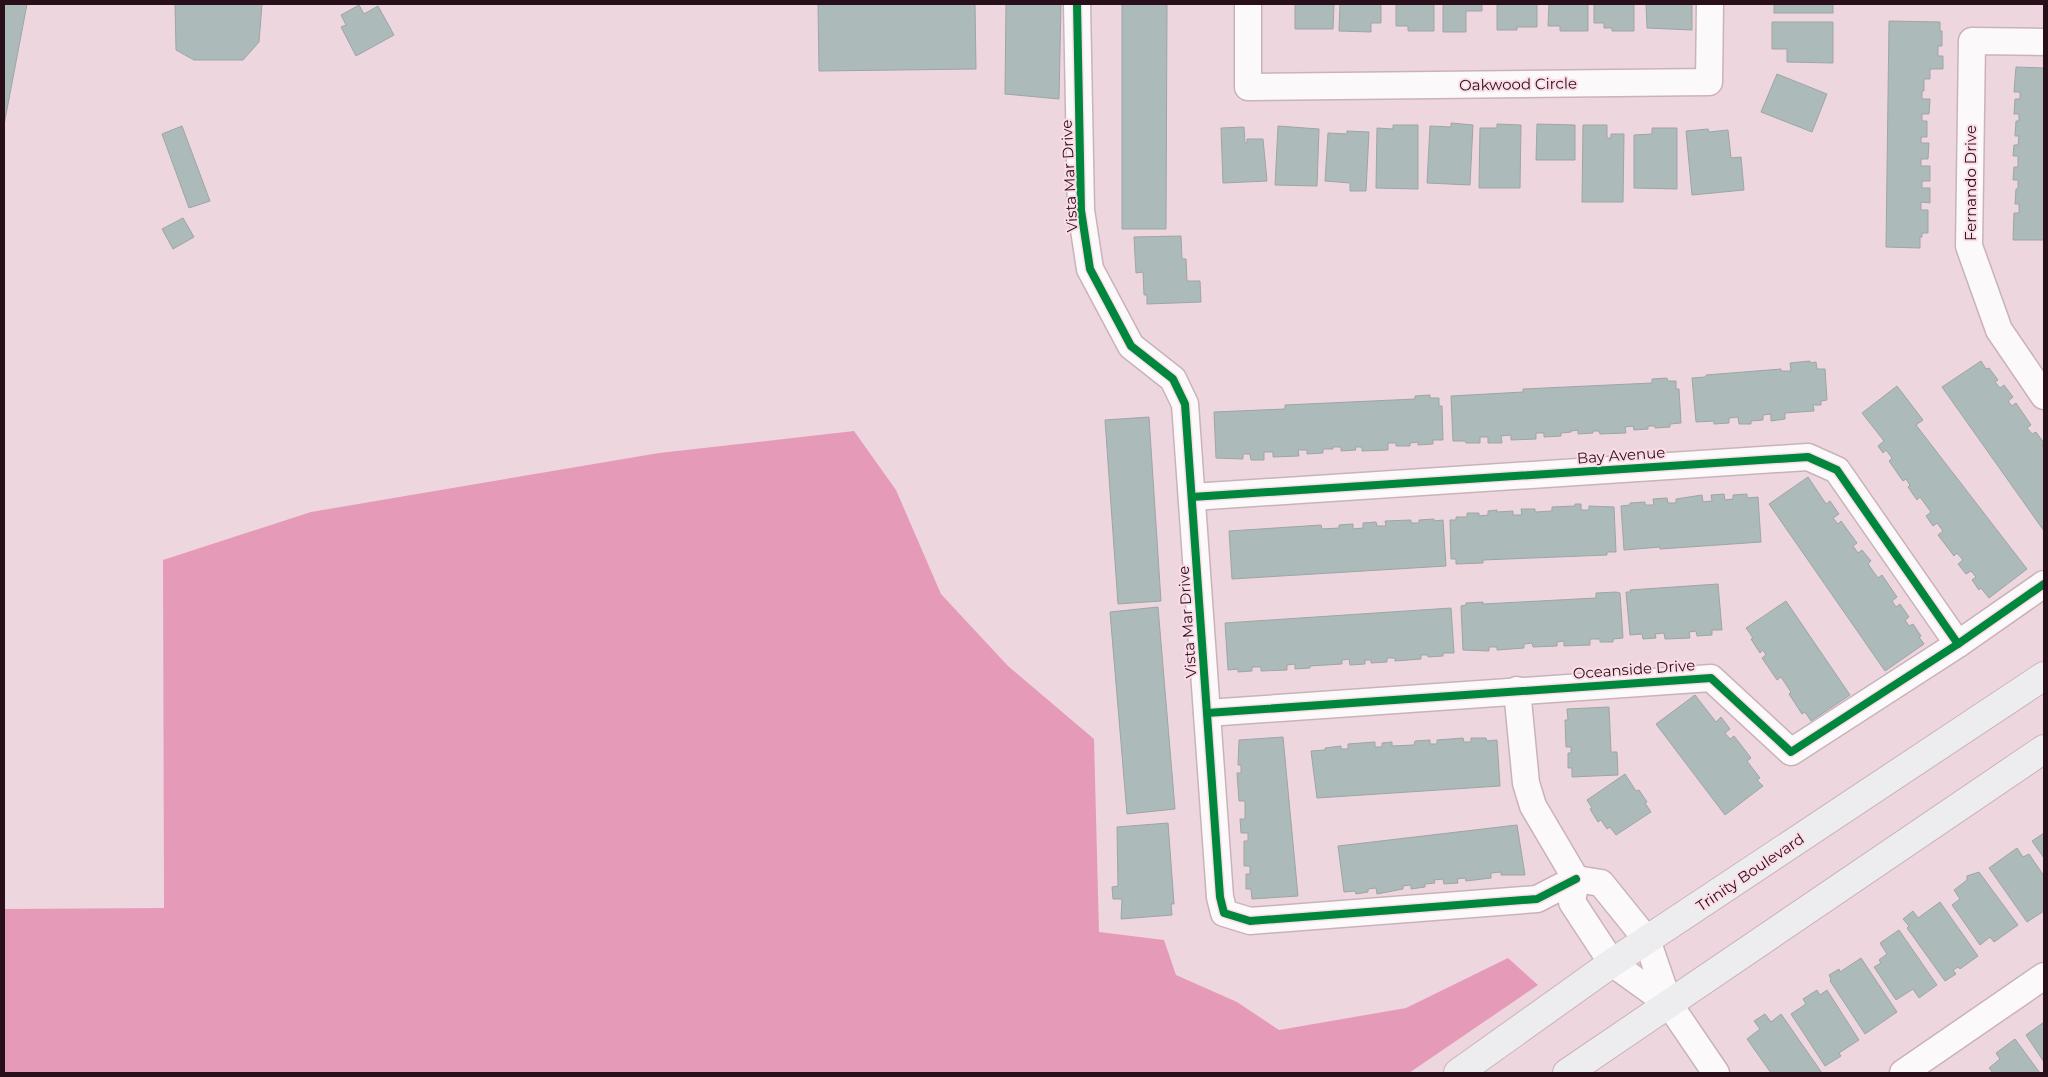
<svg xmlns="http://www.w3.org/2000/svg" width="2048" height="1077" viewBox="0 0 2048 1077" font-family="Montserrat,sans-serif">
<style>
.forest{fill:#e59bb8}
.building{fill:#acbab9;stroke:#9ea5a5}
.lines{fill:none;stroke-linecap:round;stroke-linejoin:round}
.minor-casing{stroke:#cab2ba;stroke-width:29}
.secondary-casing{stroke:#cab2ba;stroke-width:30}
.minor{stroke:#fcf9fa;stroke-width:26}
.secondary{stroke:#ededf0;stroke-width:28}
.cycleway-casing{stroke:#fcdde7;stroke-width:11}
.cycleway{stroke:#00873e;stroke-width:8}
.labels{text-anchor:middle;dominant-baseline:central;stroke-width:4;stroke-linejoin:round;paint-order:stroke}
.street-label{font-size:15px;fill:#290f19;stroke:#fcdde7}
</style>
<rect width="100%" height="100%" fill="#eed6de"/>
<!-- forest -->
<path class="forest" d="M854,431L896,490L941,594L1008,666L1094,739L1099,932L1164,940L1176,975L1237,1002L1279,1030L1406,1008L1508,958L1538,985L1409,1073H4V909L164,908L163,560L311,512L659,453Z"/>
<!-- building -->
<g class="building">
<path d="M4,4H27L4,125Z"/>
<path d="M175,4H262L259,42L243,60H194L176,50Z"/>
<path d="M818,4H975L976,69L819,71Z"/>
<path d="M1006,4H1061L1059,99L1005,94Z"/>
<path d="M1122,4H1167L1166,229H1122Z"/>
<path d="M1295,4H1334L1333,29H1295Z"/>
<path d="M1340,4H1381V23H1371V32L1339,31Z"/>
<path d="M1396,4H1434V31H1408V26H1396Z"/>
<path d="M1443,4H1482V11H1466V32H1443Z"/>
<path d="M1497,4H1537V27H1517V30H1497Z"/>
<path d="M1549,4H1588V31H1560V26H1548Z"/>
<path d="M1594,4H1634V31H1612V28H1604V23H1594Z"/>
<path d="M1646,4H1692V30L1647,28Z"/>
<rect x="1774" y="4" width="59" height="9"/>
<path d="M359,5L364,14L378,6L394,35L356,56L341,27L346,25L341,15Z"/>
<path d="M1889,21L1940,22V31H1942V46H1938V56H1943V69H1930V79H1924V91H1922V99H1930L1929,114H1922V121H1927V137H1921V143H1929L1928,159H1921V166H1930V181H1922V188H1930V203L1921,202V210H1928V233H1922V237H1920V248L1886,247Z"/>
<path d="M1772,22H1833V63L1787,62V49H1772Z"/>
<path d="M2016,67L2044,68V240H2013L2014,213H2019V204H2015L2016,189H2018V180H2013L2014,167H2018V156H2013L2014,145H2018L2019,136H2015L2016,121H2019V114H2014L2015,99H2020V92H2014Z"/>
<path d="M1777,74L1827,94L1812,132L1761,112Z"/>
<path d="M1451,123L1473,125L1470,185L1427,183L1430,126L1451,127Z"/>
<path d="M1497,124L1521,125L1520,188H1479L1480,128H1497Z"/>
<path d="M1537,124L1575,125V160H1536Z"/>
<path d="M1393,125H1418V189L1376,188L1377,128L1393,129Z"/>
<path d="M1583,125H1607V138H1611V134H1624L1623,202H1582Z"/>
<path d="M182,126L210,201L189,208L162,134Z"/>
<path d="M1278,126L1319,129L1317,186L1275,185Z"/>
<path d="M1244,127L1245,143H1247V139H1263L1267,181L1223,183L1221,128Z"/>
<path d="M1652,128H1677V189L1634,188V135L1652,134Z"/>
<path d="M1708,129L1709,132L1728,130L1731,158L1741,157L1744,190L1692,195L1686,131Z"/>
<path d="M1347,131L1369,132L1366,191H1350V183L1325,181L1328,133L1347,134Z"/>
<path d="M183,218L194,237L173,249L162,229Z"/>
<path d="M1181,236L1182,259H1186L1187,281H1200L1201,302L1147,304V295H1144L1143,272L1136,273L1134,237Z"/>
<path d="M1810,361V363L1816,362L1817,369H1825L1827,400L1821,401V405H1813L1814,411L1785,413V419L1771,421V414L1763,415V420L1751,421V424H1739L1738,417L1729,418V423L1714,424V421L1696,422L1692,378L1706,377V375L1781,369V371H1791L1790,363Z"/>
<path d="M1981,361L1986,369L1989,368L1998,380L1995,382L2000,388L2004,385L2013,397L2008,401L2012,406L2016,403L2031,425L2027,428L2032,434L2036,432L2044,443L2042,445L2044,448V531L1942,387Z"/>
<path d="M1667,378L1668,381H1676V389H1679L1681,423L1670,424V427L1655,428V426H1648V429L1634,430L1633,426L1625,427L1626,433L1600,434L1599,431H1593V433L1578,434V430L1571,431V432L1561,433V436L1544,437V433H1536V439L1511,440V435L1501,436L1502,443H1488V437H1480V443H1466L1465,441H1453L1451,396L1523,392V389L1652,383V379Z"/>
<path d="M1897,386L1923,420L1916,425L2027,569L1989,598L1981,588L1979,590L1972,580L1976,577L1971,571L1966,574L1958,564L1963,560L1957,553L1954,556L1938,535L1943,531L1937,523L1933,526L1926,516L1931,512L1920,497L1917,500L1908,487L1910,485L1906,479L1903,481L1889,461L1892,458L1886,450L1883,453L1878,446L1884,441L1862,413Z"/>
<path d="M1430,395V398H1439V406H1442L1443,440H1433V444L1418,445V442L1410,443V446H1396V443H1388V450L1362,451V447H1355L1356,450L1341,451V447H1333V449H1323V453L1307,454V450H1298L1299,456L1273,457V452H1264V460H1251L1250,454H1243V459L1216,458L1214,412L1285,409V405L1415,399V396Z"/>
<path d="M1149,417L1161,601L1118,604L1105,420Z"/>
<path d="M1808,477L1826,504L1830,501L1839,514L1833,518L1838,524L1841,521L1857,543L1853,546L1858,553L1862,550L1871,561L1868,564L1878,578L1882,575L1897,597L1892,601L1896,607L1900,604L1909,617L1905,620L1909,626L1913,624L1921,636L1919,637L1924,644L1885,671L1769,504Z"/>
<path d="M1724,494L1725,500L1733,499V495L1747,494V498L1758,497L1761,542L1660,549V547L1624,550L1621,506L1630,505V503L1645,502V505H1654L1653,499L1667,498L1668,503H1676V499L1702,495L1703,502L1712,501L1711,495Z"/>
<path d="M1575,504H1581V510H1589V506L1614,507L1616,552H1607V555L1483,560V563L1456,564V559H1451L1450,520H1456V517H1467V513H1479V516L1488,515V511L1497,510V512L1513,511V515H1522L1521,509H1535V512L1552,511V507L1575,506Z"/>
<path d="M1434,519V521L1443,520L1446,566L1232,579L1229,531L1321,525L1322,529L1339,528V525L1353,524V529L1363,528V523L1376,522L1377,526H1386L1385,521L1411,520V523H1419V520Z"/>
<path d="M1718,584L1722,630H1712V635L1697,636L1696,631L1689,632L1690,638L1665,639L1664,633L1655,634L1656,638L1643,639L1642,634L1630,635L1626,592H1631L1630,590Z"/>
<path d="M1616,592L1620,593L1623,638L1613,639V642H1600V639H1590V645L1564,646V641L1557,642V646L1533,647L1532,643L1524,644V648L1497,650V647H1489V651L1463,650L1461,606L1466,605V603L1483,602V604L1596,598V593Z"/>
<path d="M1786,601L1850,695L1811,721L1805,712L1802,714L1789,694L1791,692L1781,677L1777,680L1762,658L1766,655L1763,650L1760,653L1751,639L1753,638L1746,628Z"/>
<path d="M1158,607L1175,809L1127,814L1110,612Z"/>
<path d="M1451,608L1454,653H1443V656L1428,657V655H1421V659L1395,661V658H1387V662L1371,663V660H1365V664L1350,665L1349,659L1342,660V664L1310,666V668L1295,669V664L1287,665V670L1261,671V667H1252V671L1238,672V669L1228,670L1225,623Z"/>
<path d="M1695,695L1716,722L1721,717L1730,729L1725,733L1730,739L1734,736L1751,758L1747,761L1760,778L1757,780L1763,786L1725,815L1656,724Z"/>
<path d="M1609,707L1611,752H1617L1618,775L1572,777V768H1568V753H1571V747H1566L1565,720H1568L1567,709Z"/>
<path d="M1283,737L1298,896L1252,899L1251,889H1246V874H1250V866H1244V841H1248V833H1241L1240,819H1245V801H1239L1237,773H1241V765H1238L1239,740Z"/>
<path d="M1463,738L1464,742H1471V738H1486L1487,741L1497,740L1500,786L1317,798L1311,751L1325,750V748L1341,746V749H1348V744L1375,742V747H1382V743L1392,742V746L1414,745L1415,741L1430,740V744H1437V740Z"/>
<path d="M1625,774L1636,791L1639,790L1647,802L1645,803L1651,812L1616,835L1610,827L1607,829L1601,820L1598,822L1590,809L1592,808L1587,800Z"/>
<path d="M1168,823L1174,904H1171L1172,915L1121,919L1122,899H1113L1112,887L1118,886L1117,827Z"/>
<path d="M1517,825L1525,875H1501V872L1491,873V878L1466,881L1465,878L1457,879L1458,883L1444,884L1443,879L1434,880L1435,883L1425,884V887L1411,889V885L1403,886V889L1377,894L1376,888L1368,889V892L1356,894L1355,891L1344,892L1338,846Z"/>
<path d="M2044,833V858L2032,841Z"/>
<path d="M2017,848L2023,857L2029,854L2044,876V911L2027,922L1989,868Z"/>
<path d="M1979,872L2018,925L1994,942L1990,937L1980,945L1952,905L1960,899L1954,890L1967,880V876Z"/>
<path d="M1940,902L1978,956L1960,969L1958,967L1953,970L1956,974L1945,981L1907,928L1909,926L1903,919L1913,911L1918,918Z"/>
<path d="M1899,930L1937,985L1919,998L1913,989L1896,1000L1874,967L1881,963L1879,960L1887,954L1880,943Z"/>
<path d="M1861,958L1897,1012L1865,1034L1830,981L1831,979L1829,975L1839,969L1840,972Z"/>
<path d="M1817,990L1820,995L1827,990L1859,1040L1839,1053L1841,1056L1825,1066L1791,1014L1806,1004L1803,999Z"/>
<path d="M1765,1014L1771,1022L1781,1014L1822,1073H1771L1747,1039L1760,1029L1754,1021Z"/>
<path d="M2044,1022V1062L2026,1035Z"/>
<path d="M2015,1039L2040,1073H1993L1989,1068L2000,1059L1996,1053Z"/>
</g>
<g class="lines">
<!-- minor casing -->
<g class="minor-casing">
<g id="minor">
<path d="M1077,4L1081,210L1090,269L1131,346L1173,379L1185,404L1220,897L1224,913L1250,921L1537,899L1576,879"/>
<path d="M1248,4V87L1709,82L1710,4"/>
<path d="M2044,42L1972,41L1969,246L1999,330L2044,396"/>
<path d="M1192,497L1808,457L1837,470L1958,644"/>
<path d="M1517,690L1526,783L1533,806L1576,879L1572,902L1612,963L1669,1004"/>
<path d="M1207,713L1711,678L1791,752L1958,644L2044,584"/>
<path d="M1576,879L1601,883L1647,940L1669,1004L1716,1073"/>
<path d="M1903,1073L2044,976"/>
</g>
</g>
<!-- secondary casing -->
<g class="secondary-casing">
<g id="secondary">
<path d="M1458,1073L1612,963L2044,676"/>
<path d="M1567,1073L2044,749"/>
</g>
</g>
<!-- minor -->
<use href="#minor" class="minor"/>
<!-- secondary -->
<use href="#secondary" class="secondary"/>
<!-- cycleway casing -->
<g class="cycleway-casing">
<g id="cycleway">
<path d="M1077,4L1081,210L1090,269L1131,346L1173,379L1185,404L1220,897L1224,913L1250,921L1537,899L1576,879"/>
<path d="M1192,497L1808,457L1837,470L1958,644"/>
<path d="M1207,713L1711,678L1791,752L1958,644L2044,584"/>
</g>
</g>
<!-- cycleway -->
<use href="#cycleway" class="cycleway"/>
</g>
<g class="labels">
<!-- street labels -->
<g class="street-label">
<text transform="translate(1518 84) rotate(-1)">Oakwood Circle</text>
<text transform="translate(1069 176) rotate(-93)">Vista Mar Drive</text>
<text transform="translate(1970 183) rotate(-90)">Fernando Drive</text>
<text transform="translate(1621 455) rotate(-4)">Bay Avenue</text>
<text transform="translate(1187 622) rotate(-94)">Vista Mar Drive</text>
<text transform="translate(1634 669) rotate(-4)">Oceanside Drive</text>
<text transform="translate(1750 872) rotate(-34)">Trinity Boulevard</text>
</g>
</g>
<!-- border -->
<rect width="2048" height="1077" fill="none" stroke="#290f19" stroke-width="10"/>
</svg>
